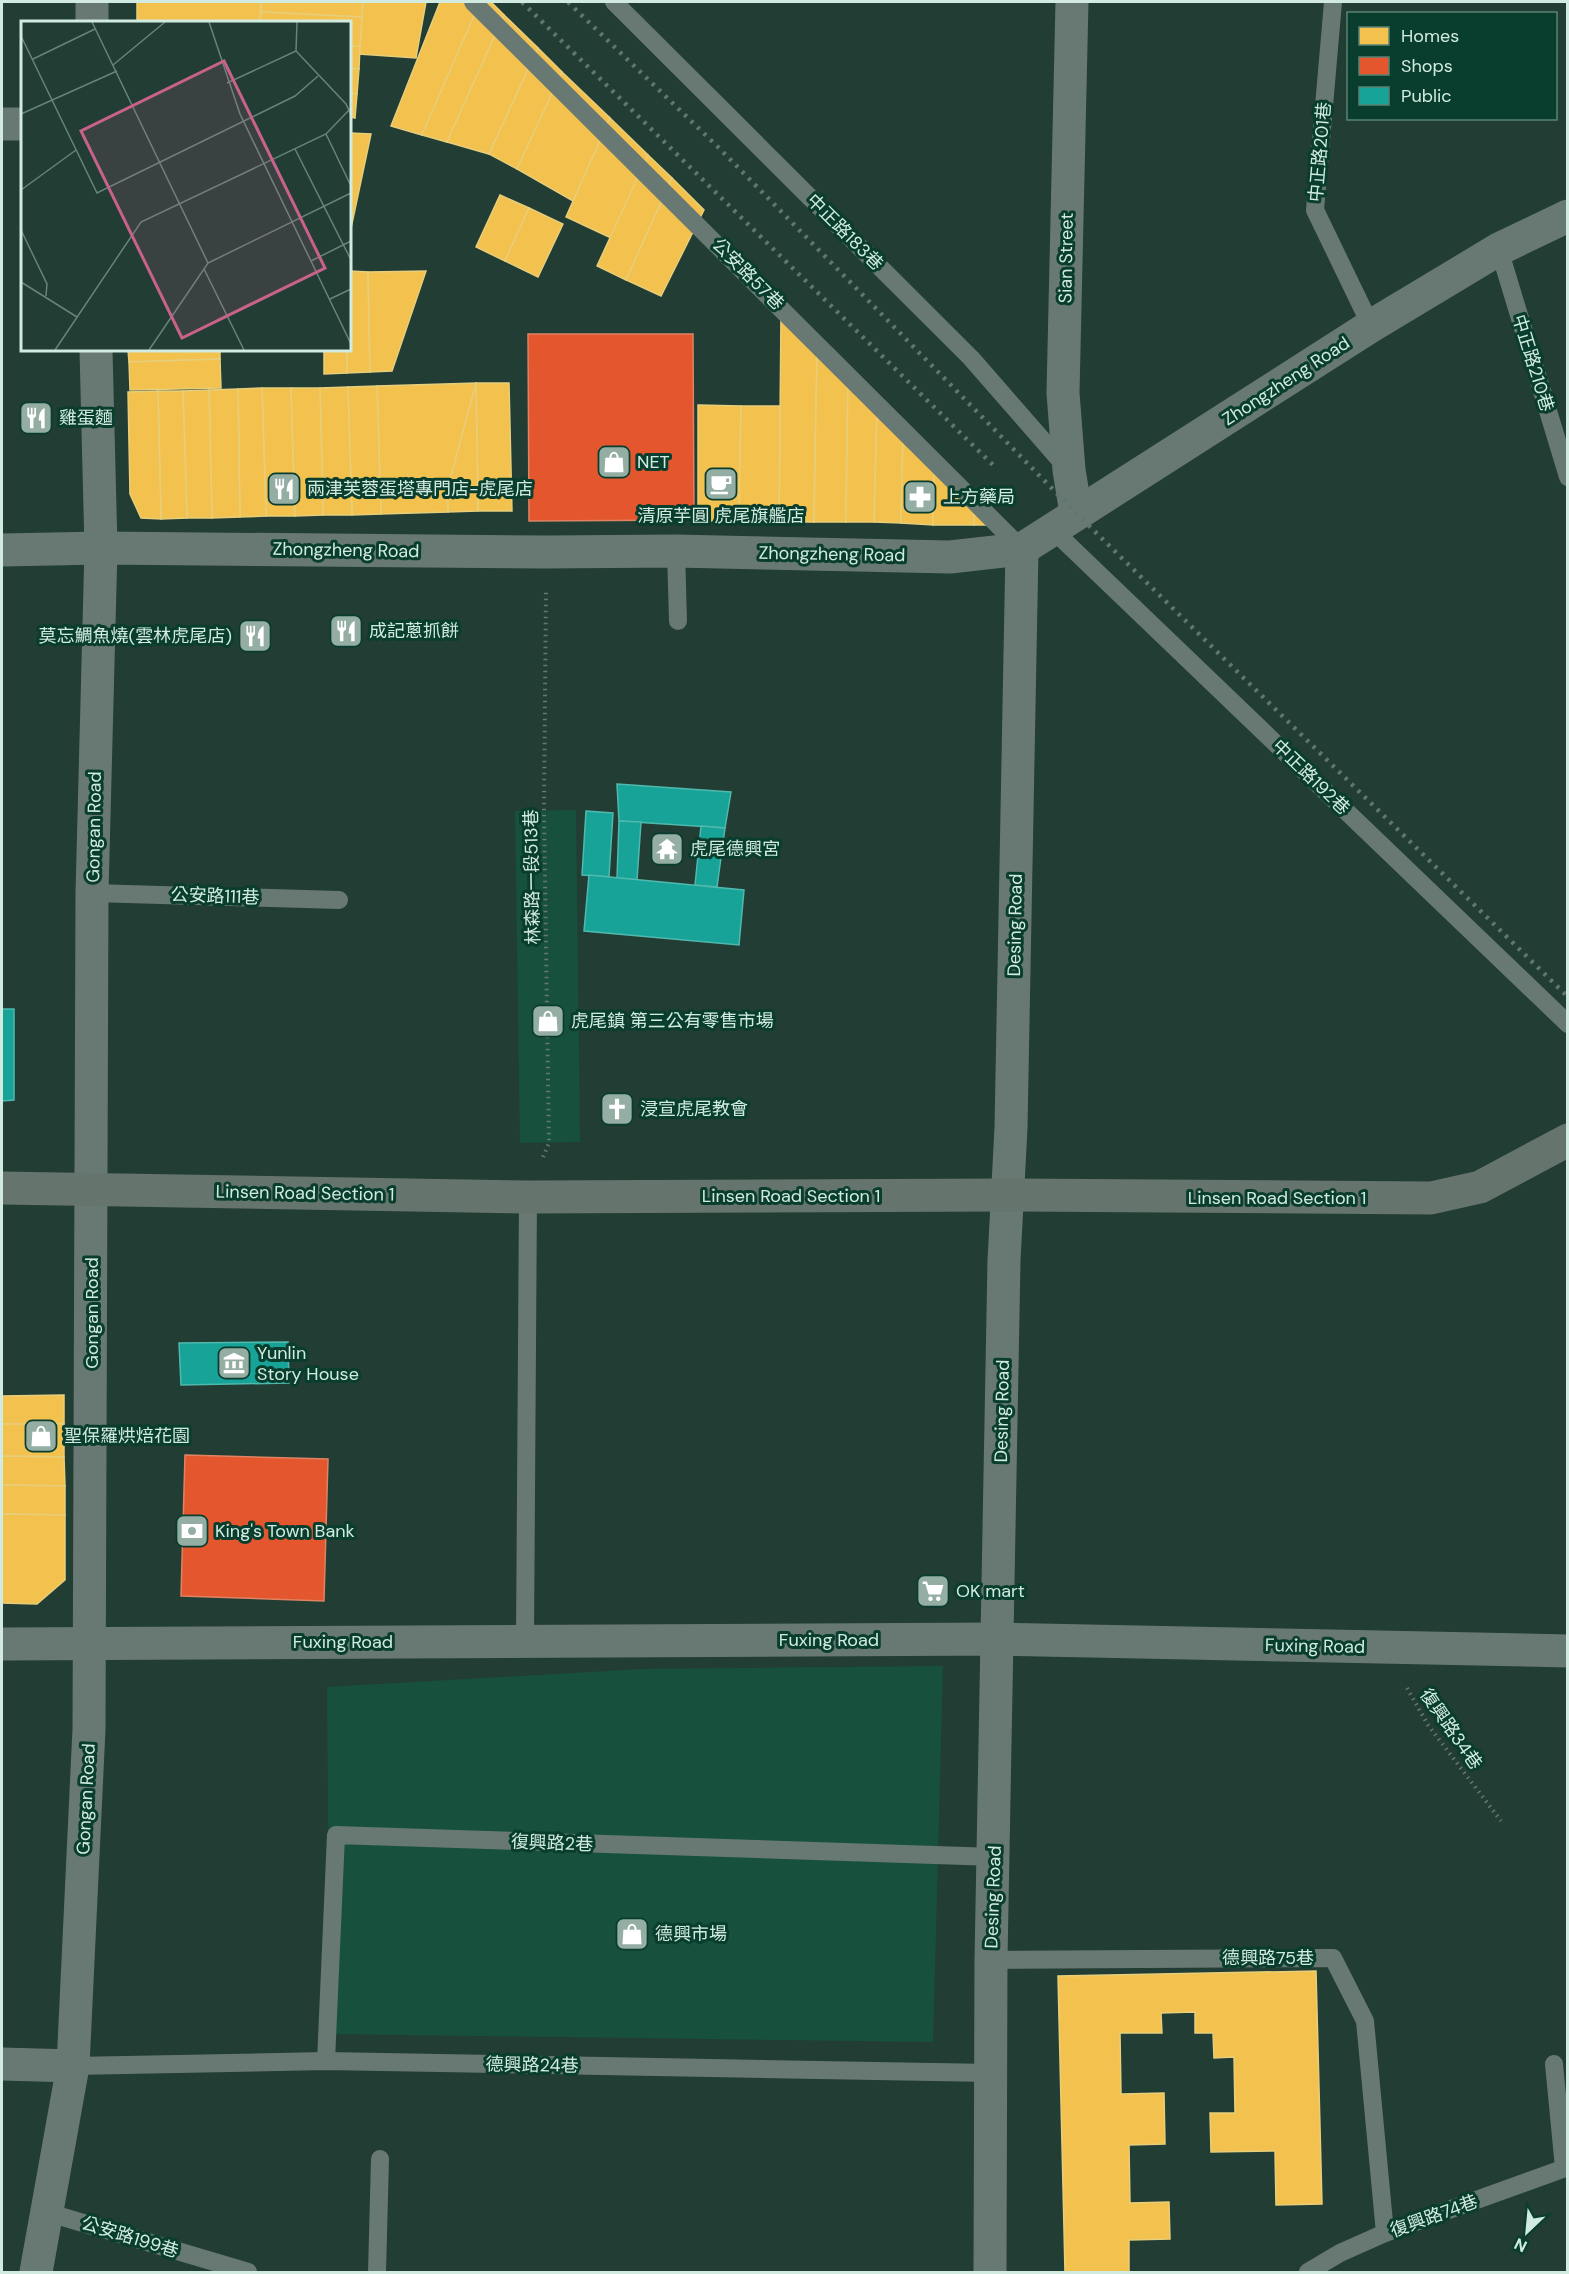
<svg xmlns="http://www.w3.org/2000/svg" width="1569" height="2274" viewBox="0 0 1569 2274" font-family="'DM Sans','Noto Sans TC',sans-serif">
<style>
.built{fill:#18503e}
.homes{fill:#f2c14e;stroke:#e8ce7a;stroke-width:1.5}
.shops{fill:#e4572e;stroke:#df8363;stroke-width:1.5}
.public{fill:#17a398;stroke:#4fb9ae;stroke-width:1.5}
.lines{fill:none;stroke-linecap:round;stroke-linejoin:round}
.path{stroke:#667871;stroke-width:4;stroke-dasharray:1.5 4.5;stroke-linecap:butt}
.service{stroke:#687973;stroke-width:18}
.minor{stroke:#687973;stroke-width:33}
.secondary{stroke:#65746c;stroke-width:33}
.rail{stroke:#62756f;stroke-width:4.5;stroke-dasharray:3 6;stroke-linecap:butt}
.labels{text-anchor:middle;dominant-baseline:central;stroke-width:6;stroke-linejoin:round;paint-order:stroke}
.street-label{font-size:18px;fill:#d2ebe0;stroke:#093d2e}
.poi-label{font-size:18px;fill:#d2ebe0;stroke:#093d2e;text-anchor:start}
.inset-road{fill:none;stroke:#688379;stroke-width:1.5}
.view{fill:#c8628a;fill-opacity:0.15;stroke:#c8628a;stroke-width:3}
.inset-edge{fill:none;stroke:#d2ebe0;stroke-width:3}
</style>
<rect width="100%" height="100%" fill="#223d34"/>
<!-- built -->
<g class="built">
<path d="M576,810L580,1142L520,1143L515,811Z"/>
<path d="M943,1666L933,2042L330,2034L327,1687L642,1669Z"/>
</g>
<!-- homes -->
<g class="homes">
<path d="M137,2H261L260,22H137Z"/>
<path d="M261,2H363L362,17L261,12Z"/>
<path d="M363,2H426L416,58L359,54Z"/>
<path d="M440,2H480L422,135L391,126Z"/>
<path d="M480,2H491L504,15L447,142L422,135Z"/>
<path d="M261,12L362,17L360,46H350V22H260Z"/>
<path d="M504,15L538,48L489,154L447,142Z"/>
<path d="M350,46H360L359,69L350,68Z"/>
<path d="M538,48L562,72L517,169L489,154Z"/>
<path d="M350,68L359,69L357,94L350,93Z"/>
<path d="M562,72L610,118L573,201L517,169Z"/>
<path d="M350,93L357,94L355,118L350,117Z"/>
<path d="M610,118L648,155L611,238L566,217Z"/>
<path d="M350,133L371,134L350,233Z"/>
<path d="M648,155L672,178L626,280L597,266Z"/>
<path d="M672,178L704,210L661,296L626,280Z"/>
<path d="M500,195L529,208L505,261L476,247Z"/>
<path d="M529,208L563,224L538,277L505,261Z"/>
<path d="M350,271L368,272L370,372L347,373V350H350Z"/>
<path d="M426,271L392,371L370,372L368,272Z"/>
<path d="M781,315L817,350L814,522H779Z"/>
<path d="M128,350H220V359L129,362Z"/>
<path d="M324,350H347V373L324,374Z"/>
<path d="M817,350L848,381L846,522H814Z"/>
<path d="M220,359L221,388L130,390L129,362Z"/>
<path d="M848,381L877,409L874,522H846Z"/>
<path d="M476,383H509L512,511H478Z"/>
<path d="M476,383L478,511L448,512L447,490Z"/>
<path d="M476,383L447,490L448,512L381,514L377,386Z"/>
<path d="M377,386L381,514L352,515L348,387Z"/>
<path d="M348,387L352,515H323L320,388Z"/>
<path d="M262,388H291L295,516H266Z"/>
<path d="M262,388L266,516L240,517L238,389Z"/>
<path d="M291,388H320L323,515L295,516Z"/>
<path d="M238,389L240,517L212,518L209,390Z"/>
<path d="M209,390L212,518H187L183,391Z"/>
<path d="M158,391H183L187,518L161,519Z"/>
<path d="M158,391L161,519L141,518L130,494L128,392Z"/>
<path d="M698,405L741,406L739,521H698Z"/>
<path d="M741,406H780L779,522L739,521Z"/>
<path d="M877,409L903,435L901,523L874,522Z"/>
<path d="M903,435L934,466L933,525L901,523Z"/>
<path d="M934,466L974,506V525H933Z"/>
<path d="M974,506L997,525H974Z"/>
<path d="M64,1395V1424H2V1396Z"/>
<path d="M2,1424H64V1457L2,1456Z"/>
<path d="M2,1456L64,1457L65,1486L2,1485Z"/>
<path d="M2,1485L65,1486V1515L2,1514Z"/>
<path d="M2,1514L65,1515V1580L37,1604L2,1603Z"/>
<path d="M1316,1971L1322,2204L1276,2205L1275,2151L1211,2152L1210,2113H1235L1234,2057L1214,2058L1213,2033H1195V2012L1161,2013L1162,2033H1120L1121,2094L1164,2093L1165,2144L1129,2145L1130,2203L1169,2202L1170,2239L1129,2240V2272H1065L1058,1976Z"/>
</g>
<!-- shops -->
<g class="shops">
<path d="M528,334H693L694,520L529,521Z"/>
<path d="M185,1455L328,1459L324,1601L181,1596Z"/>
</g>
<!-- public -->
<g class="public">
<path d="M617,784L731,792L725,828L619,821Z"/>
<path d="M586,811L613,813L609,877L582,875Z"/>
<path d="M619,821L641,822L637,880L617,878Z"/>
<path d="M701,826L725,828L717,887L695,885Z"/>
<path d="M589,875L744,890L739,945L584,931Z"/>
<path d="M2,1009H14V1100L2,1101Z"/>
<path d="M288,1342L289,1383L181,1385L179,1343Z"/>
</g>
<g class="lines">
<!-- path -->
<g class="path">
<path d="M543,1157L549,1143L544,810L546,589"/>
<path d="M1407,1688L1428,1725L1501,1821"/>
</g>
<!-- service -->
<g class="service">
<path d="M473,2L1022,549"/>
<path d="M614,2L971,358L1067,468"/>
<path d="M1333,2L1315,210L1371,326"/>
<path d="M1499,249L1568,477"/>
<path d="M1054,531L1568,1024"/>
<path d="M676,551L678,621"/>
<path d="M92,893L339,900"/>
<path d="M525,1640L528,1197"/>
<path d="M991,1960L1333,1958L1365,2021L1385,2233"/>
<path d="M326,2061L336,1835L995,1857"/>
<path d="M1554,2064L1564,2168"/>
<path d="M73,2066L326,2061L990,2073"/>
<path d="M46,2212L248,2272"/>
<path d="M377,2272L380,2159"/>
<path d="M1308,2272L1340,2253L1385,2233L1568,2167"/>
</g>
<!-- minor -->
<g class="minor">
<path d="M1072,2L1063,393L1069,470L1076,513"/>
<path d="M92,22V2"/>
<path d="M2,124H22"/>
<path d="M2,550L101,548L546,552L676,551L950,557L1022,549L1371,326L1499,249L1568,216"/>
<path d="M2,1644L998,1639L1568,1651"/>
<path d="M2,2064L73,2066"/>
<path d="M36,2272L73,2066L89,1729L92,893L101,548L96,350"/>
<path d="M990,2272L991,1960L1004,1260L1011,1128L1022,549"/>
</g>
<!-- secondary -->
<path class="secondary" d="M2,1188L528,1197L1009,1195L1431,1198L1480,1187L1568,1140"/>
<!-- rail -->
<g class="rail">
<path d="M522,2L993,465"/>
<path d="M568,2L721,150L1076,513L1568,997"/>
</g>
</g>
<!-- icons -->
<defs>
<g id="restaurant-square" transform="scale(1.725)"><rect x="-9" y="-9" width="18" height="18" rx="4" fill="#94aea4" stroke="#093d2e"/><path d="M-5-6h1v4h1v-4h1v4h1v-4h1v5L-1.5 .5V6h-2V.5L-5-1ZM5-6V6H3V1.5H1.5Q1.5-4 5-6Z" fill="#fff"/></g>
<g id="shop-square" transform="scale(1.725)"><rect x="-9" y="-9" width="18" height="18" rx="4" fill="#94aea4" stroke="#093d2e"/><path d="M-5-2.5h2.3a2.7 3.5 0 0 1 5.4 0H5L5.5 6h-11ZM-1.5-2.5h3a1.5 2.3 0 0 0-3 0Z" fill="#fff"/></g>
<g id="cafe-square" transform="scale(1.725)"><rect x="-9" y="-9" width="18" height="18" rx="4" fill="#94aea4" stroke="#093d2e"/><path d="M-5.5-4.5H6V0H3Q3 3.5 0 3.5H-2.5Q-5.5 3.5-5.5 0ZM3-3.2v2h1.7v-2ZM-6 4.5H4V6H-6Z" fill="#fff"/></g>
<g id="pharmacy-square" transform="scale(1.725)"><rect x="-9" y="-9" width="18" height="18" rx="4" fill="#94aea4" stroke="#093d2e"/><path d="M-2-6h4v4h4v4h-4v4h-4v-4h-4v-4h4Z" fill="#fff"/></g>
<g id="temple-square" transform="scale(1.725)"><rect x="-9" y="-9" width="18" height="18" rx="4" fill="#94aea4" stroke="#093d2e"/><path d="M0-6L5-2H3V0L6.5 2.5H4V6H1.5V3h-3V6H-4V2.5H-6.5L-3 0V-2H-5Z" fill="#fff"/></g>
<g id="church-square" transform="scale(1.725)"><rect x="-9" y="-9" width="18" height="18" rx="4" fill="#94aea4" stroke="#093d2e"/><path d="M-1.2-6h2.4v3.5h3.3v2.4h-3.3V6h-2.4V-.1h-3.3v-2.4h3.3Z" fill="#fff"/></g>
<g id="museum-square" transform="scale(1.725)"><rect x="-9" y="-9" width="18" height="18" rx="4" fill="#94aea4" stroke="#093d2e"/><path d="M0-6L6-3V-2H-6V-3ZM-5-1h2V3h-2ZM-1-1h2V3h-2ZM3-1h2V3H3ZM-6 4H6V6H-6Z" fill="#fff"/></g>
<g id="bank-square" transform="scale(1.725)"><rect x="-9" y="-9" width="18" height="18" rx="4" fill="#94aea4" stroke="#093d2e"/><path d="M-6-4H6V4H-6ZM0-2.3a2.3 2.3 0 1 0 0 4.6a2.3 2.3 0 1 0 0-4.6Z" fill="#fff"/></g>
<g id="supermarket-square" transform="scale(1.725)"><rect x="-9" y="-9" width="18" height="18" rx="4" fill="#94aea4" stroke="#093d2e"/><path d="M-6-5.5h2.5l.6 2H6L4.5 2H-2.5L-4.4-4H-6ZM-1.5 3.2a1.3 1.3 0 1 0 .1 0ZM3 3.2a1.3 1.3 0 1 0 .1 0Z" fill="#fff"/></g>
</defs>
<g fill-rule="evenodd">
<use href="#restaurant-square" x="36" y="418"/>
<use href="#shop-square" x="614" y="462"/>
<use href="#cafe-square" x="721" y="484"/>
<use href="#restaurant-square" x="284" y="489"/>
<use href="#pharmacy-square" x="920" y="497"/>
<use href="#restaurant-square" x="346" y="631"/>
<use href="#restaurant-square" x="255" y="636"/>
<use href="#temple-square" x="667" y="849"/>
<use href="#shop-square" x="548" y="1021"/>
<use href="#church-square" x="617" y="1109"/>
<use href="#museum-square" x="234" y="1363"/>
<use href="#shop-square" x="41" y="1436"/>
<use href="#bank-square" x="192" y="1531"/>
<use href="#supermarket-square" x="933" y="1591"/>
<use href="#shop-square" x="632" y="1934"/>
</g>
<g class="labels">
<!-- street labels -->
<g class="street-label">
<text transform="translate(1320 152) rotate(-85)">中正路201巷</text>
<text transform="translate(845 232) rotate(45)">中正路183巷</text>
<text transform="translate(1066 258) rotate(-89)">Sian Street</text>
<text transform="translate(748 274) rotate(45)">公安路57巷</text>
<text transform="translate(1533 363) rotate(73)">中正路210巷</text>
<text transform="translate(1286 381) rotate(-33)">Zhongzheng Road</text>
<text transform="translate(346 550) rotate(1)">Zhongzheng Road</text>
<text transform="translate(832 554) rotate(1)">Zhongzheng Road</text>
<text transform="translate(1311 777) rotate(44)">中正路192巷</text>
<text transform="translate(94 827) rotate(-89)">Gongan Road</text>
<text transform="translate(532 877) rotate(-91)">林森路一段513巷</text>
<text transform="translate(215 896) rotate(2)">公安路111巷</text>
<text transform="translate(1015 925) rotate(-89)">Desing Road</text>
<text transform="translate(305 1193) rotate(1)">Linsen Road Section 1</text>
<text x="791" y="1196">Linsen Road Section 1</text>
<text x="1277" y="1198">Linsen Road Section 1</text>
<text transform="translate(92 1313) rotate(-90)">Gongan Road</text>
<text transform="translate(1002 1411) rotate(-89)">Desing Road</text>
<text x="829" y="1640">Fuxing Road</text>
<text x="343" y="1642">Fuxing Road</text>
<text transform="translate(1315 1646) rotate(1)">Fuxing Road</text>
<text transform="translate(1451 1729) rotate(55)">復興路34巷</text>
<text transform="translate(86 1799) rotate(-87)">Gongan Road</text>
<text transform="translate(552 1843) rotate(2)">復興路2巷</text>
<text transform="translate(993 1897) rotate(-88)">Desing Road</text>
<text x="1268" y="1958">德興路75巷</text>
<text transform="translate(532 2065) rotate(1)">德興路24巷</text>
<text transform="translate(1434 2216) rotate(-20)">復興路74巷</text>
<text transform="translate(130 2237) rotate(17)">公安路199巷</text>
</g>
<!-- poi labels -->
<g class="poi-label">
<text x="59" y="418">雞蛋麵</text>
<text x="637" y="462">NET</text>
<text x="307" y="489">兩津芙蓉蛋塔專門店-虎尾店</text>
<text x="943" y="497">上方藥局</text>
<text x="721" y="516" text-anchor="middle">清原芋圓 虎尾旗艦店</text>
<text x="369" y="631">成記蔥抓餅</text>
<text x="232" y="636" text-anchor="end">莫忘鯛魚燒(雲林虎尾店)</text>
<text x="690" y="849">虎尾德興宮</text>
<text x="571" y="1021">虎尾鎮 第三公有零售市場</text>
<text x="640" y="1109">浸宣虎尾教會</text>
<text x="257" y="1353">Yunlin<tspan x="257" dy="21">Story House</tspan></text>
<text x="64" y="1436">聖保羅烘焙花園</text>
<text x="215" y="1531">King's Town Bank</text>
<text x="956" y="1591">OK mart</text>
<text x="655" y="1934">德興市場</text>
</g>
</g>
<!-- overview -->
<g transform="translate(21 21)">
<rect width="330" height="330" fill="#223d34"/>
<path class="inset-road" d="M71,1L187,242M188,1L219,93L330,323M276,1L275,30L325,83L330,94M0,15L76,172L274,75L297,55M12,38L74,8M92,44L144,1M206,62L275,30M0,93L96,50M305,113L330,165M274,128L330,239M0,169L55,129M0,209L26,263L25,275M290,240L330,220M183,248L223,329M0,261L56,296M309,278L330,268M34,329L120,201L305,113L330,87M128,329L187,242L330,172"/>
<path class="view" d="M203,40L304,247L161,317L60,110Z"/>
<rect width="330" height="330" class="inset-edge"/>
</g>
<!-- border -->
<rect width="1569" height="2274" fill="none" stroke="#d2ebe0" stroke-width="6"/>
<!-- legend -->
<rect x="1347" y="12" width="210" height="108" fill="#093d2e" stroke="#598375" stroke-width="1.5"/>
<rect x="1359" y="27" width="30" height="18" fill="#f2c14e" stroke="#598375" stroke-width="1.5"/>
<text x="1401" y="42" font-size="18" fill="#d2ebe0">Homes</text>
<rect x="1359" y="57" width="30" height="18" fill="#e4572e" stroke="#598375" stroke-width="1.5"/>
<text x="1401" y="72" font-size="18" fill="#d2ebe0">Shops</text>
<rect x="1359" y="87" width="30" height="18" fill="#17a398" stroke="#598375" stroke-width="1.5"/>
<text x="1401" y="102" font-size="18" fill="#d2ebe0">Public</text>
<!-- north arrow -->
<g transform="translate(1527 2232) rotate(206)" stroke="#093d2e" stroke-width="4.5" paint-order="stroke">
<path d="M0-4.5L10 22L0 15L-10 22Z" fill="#d2ebe0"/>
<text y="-9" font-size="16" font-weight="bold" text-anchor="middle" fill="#d2ebe0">N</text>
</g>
</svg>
